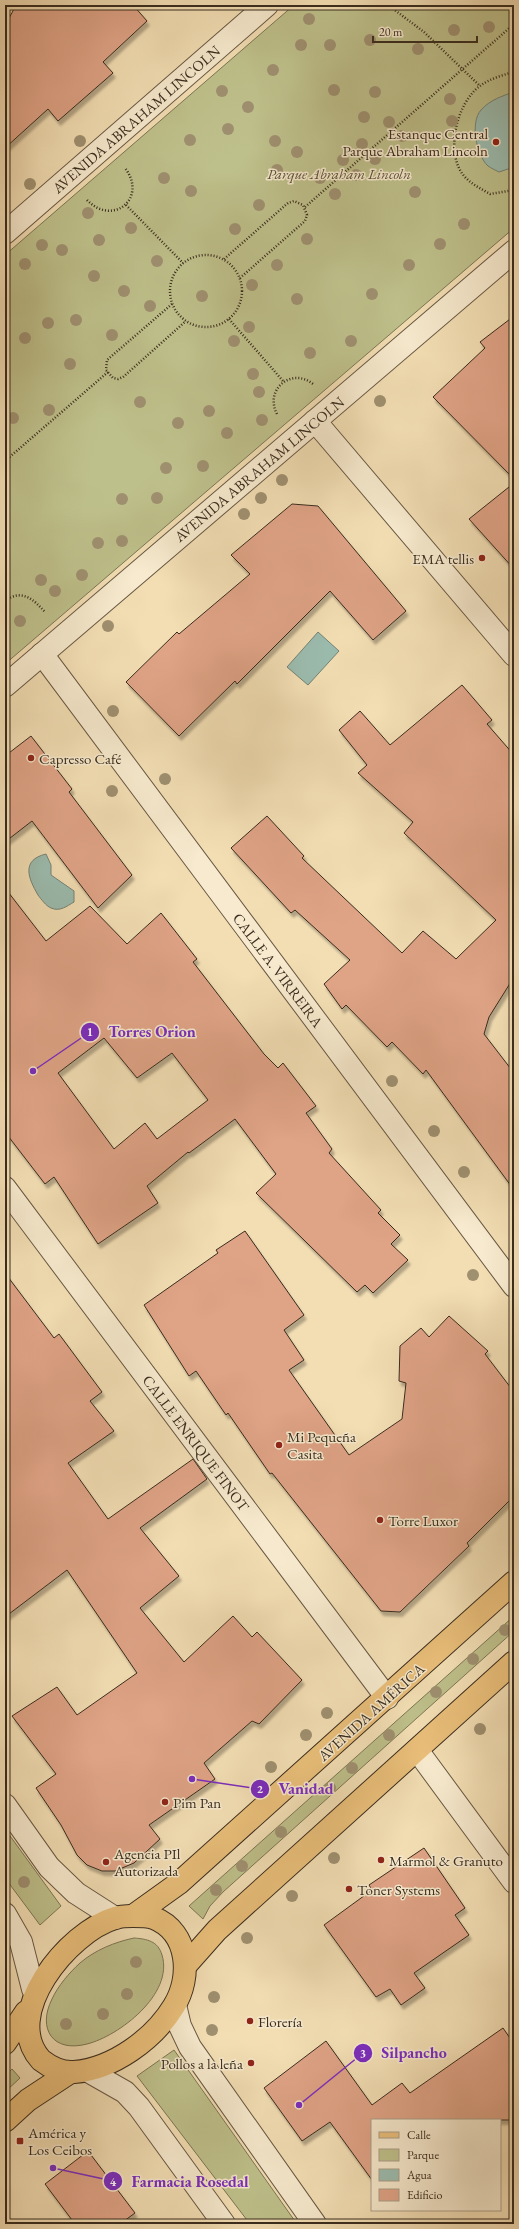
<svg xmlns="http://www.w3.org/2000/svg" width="519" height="2229" viewBox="0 0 519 2229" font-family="'EB Garamond',serif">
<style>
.green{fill:#bec08b;stroke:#7c7654}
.water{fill:#9bbcaf;stroke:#748275}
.building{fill:#dfa386;stroke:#392c1e;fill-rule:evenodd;filter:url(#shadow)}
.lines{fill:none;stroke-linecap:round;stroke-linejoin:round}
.minor-casing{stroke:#685844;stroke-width:24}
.major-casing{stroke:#392c1e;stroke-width:24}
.path{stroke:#392c1e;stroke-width:2.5;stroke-dasharray:1 2;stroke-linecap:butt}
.minor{stroke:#f7eace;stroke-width:22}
.major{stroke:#eabf7a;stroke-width:22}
.tree{fill:#9f9070}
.poi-dot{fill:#8f2418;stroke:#f7eace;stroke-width:1.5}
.labels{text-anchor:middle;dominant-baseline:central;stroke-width:3;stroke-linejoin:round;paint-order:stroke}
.street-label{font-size:15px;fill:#392c1e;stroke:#f7eace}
.poi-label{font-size:15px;fill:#392c1e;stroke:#f7eace;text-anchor:start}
.park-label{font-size:15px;font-style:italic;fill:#5a5139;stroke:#f7eace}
.leader{fill:none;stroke:#7b2cbf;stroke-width:1.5}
.callout-dot{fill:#7b2cbf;stroke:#f7eace;stroke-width:1.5}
.mark-label{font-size:12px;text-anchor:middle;font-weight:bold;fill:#fff}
.callout-label{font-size:16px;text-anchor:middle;font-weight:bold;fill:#7b2cbf;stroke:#f7eace;stroke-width:3;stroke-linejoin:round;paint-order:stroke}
</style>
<defs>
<filter id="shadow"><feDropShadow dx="2.5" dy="4.5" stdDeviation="1" flood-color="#0004"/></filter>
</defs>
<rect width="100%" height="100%" fill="#f3deb4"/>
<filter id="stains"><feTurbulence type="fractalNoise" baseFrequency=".005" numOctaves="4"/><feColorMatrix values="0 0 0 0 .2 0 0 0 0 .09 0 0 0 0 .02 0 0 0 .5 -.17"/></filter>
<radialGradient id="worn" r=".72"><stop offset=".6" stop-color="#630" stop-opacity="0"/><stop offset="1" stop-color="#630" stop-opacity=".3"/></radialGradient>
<!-- green -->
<g class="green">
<path d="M294,5H514V228L5,664V255Z"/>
<path d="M514,1616V1631L223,1892L210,1906L203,1919L189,1906Z"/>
<path d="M5,1829L61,1906L40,1925L5,1878Z"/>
<path d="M134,1938C147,1939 158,1941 162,1955C174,1994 119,2036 87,2044C53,2053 37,2029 52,1999C58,1986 69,1973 80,1963C95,1950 115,1942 134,1938Z"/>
<path d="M174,2050L297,2224H250L137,2076Z"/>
<path d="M12,2069L20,2078L5,2092V2076Z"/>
</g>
<!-- water -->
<g class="water">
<path d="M514,92V167L499,172C495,170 491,168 488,166C476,155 470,122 481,110C490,100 502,96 514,92Z"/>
<path d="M318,632L339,651L308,685L287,667Z"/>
<path d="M46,854L51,865V875L74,891V902C67,906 60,912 51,908C46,906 41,899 38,895C28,878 21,860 46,854Z"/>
</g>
<!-- building -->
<g class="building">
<path d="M16,5H133L147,21L103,62L113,73L58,121L48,109L5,148V26Z"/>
<path d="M514,316V479L433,397L485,348L480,342Z"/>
<path d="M514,483V569L469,519Z"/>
<path d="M292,504L318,506L406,611L373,640L330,591L237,684L235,681L179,736L126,682L177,632L179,634L250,574L231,555Z"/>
<path d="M462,685L492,720L487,724L514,755V977L489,1017L484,1034L514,1073V1190L426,1070L423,1074L392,1042L387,1047L346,1005L342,1009L324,984L350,960L295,910L291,913L231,848L267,816L304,856L302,858L402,953L423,931L456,959L496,920L404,833L413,822L358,773L367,765L339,730L360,711L390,745Z"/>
<path d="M31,736L72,789L69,792L132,875L98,908L32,821L5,842V756Z"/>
<path d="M5,888L46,941L90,906L127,944L161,913L197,959L193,962L264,1054L278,1068L283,1063L316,1106L306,1113L332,1149L329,1153L381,1210L378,1213L400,1235L391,1244L408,1260L373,1293L365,1285L357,1292L256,1193L276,1174L235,1119L189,1153L188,1152L147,1186L158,1203L98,1244L54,1177L45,1184L5,1132ZM104,1038L137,1078L172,1053L208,1100L157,1139L145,1123L114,1149L58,1073Z"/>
<path d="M245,1231L304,1315L284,1330L304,1360L289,1370L349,1455L402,1419L406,1383L399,1381L400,1346L421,1328L429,1337L449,1316L488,1351L485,1354L514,1392V1496L467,1543L469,1546L400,1612L381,1611L272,1473L270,1474L228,1413L226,1415L196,1371L189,1376L144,1305L218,1253L216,1250Z"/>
<path d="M5,1273L54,1338L59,1334L102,1392L90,1401L114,1431L68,1463L108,1519L193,1459L207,1479L140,1528L179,1576L140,1608L184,1662L233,1616L252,1637L257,1632L302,1680L259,1724L252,1721L204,1763L215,1779L149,1825L160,1839L134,1863L115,1871H102L87,1865L77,1855L61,1825L36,1788L56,1774L12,1716L57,1687L77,1715L137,1673L67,1570L5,1617Z"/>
<path d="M424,1848L465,1908L455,1915L469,1935L414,1973L425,1988L401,2005L390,1989L376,1997L324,1925L372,1890L369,1885Z"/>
<path d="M503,2028L514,2044V2120H372V2180L330,2122L302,2141L264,2088L326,2041L372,2105L402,2083L410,2093Z"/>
<path d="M88,2151L135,2213L120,2224H75L45,2184Z"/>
</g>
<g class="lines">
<!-- minor casing -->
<g class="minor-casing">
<g id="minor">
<path d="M5,233L267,5"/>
<path d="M315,421L514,655"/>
<path d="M42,654L514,1286"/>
<path d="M5,686L514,251"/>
<path d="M5,1188L387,1698"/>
<path d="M417,1750L514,1882"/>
<path d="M5,1805L49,1867L76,1893L115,1918"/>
<path d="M5,1914L21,1942L33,1989"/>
<path d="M175,2005L180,2026L190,2047L315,2224"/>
<path d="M88,2071L125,2092L139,2107L224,2224"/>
</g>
</g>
<!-- major casing -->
<g class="major-casing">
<g id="major">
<path d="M133,1916L179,1883L514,1582"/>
<path d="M133,1916C139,1916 148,1916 154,1918C189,1932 192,1977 174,2006C154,2039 113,2069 74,2072C62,2073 50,2067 41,2060C0,2015 68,1932 115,1918C121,1916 127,1916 133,1916Z"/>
<path d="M186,1965L217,1930L514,1662"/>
<path d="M5,2043L26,2012"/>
<path d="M5,2121L28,2100L69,2073"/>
</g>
</g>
<!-- path -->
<g class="path">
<path d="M388,5L424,32L480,86"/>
<path d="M514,72C503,75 489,79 480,86C456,103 443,157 467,179C473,185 482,189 490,194L514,190"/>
<path d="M87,200C113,227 148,198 125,168"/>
<path d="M126,205L183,263"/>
<path d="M305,207L514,24"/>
<circle cx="206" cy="291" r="36"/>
<path d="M224,259L288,203L294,201L303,205L307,215L305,221L240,278"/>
<path d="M172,304L107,360L106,370L113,378L118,379L123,377L186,321"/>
<path d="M229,319L283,381"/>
<path d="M277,414C264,389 292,367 313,384"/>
<path d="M5,461L108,372"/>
<path d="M5,601C22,588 34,600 45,612"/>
</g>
<!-- minor -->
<use href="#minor" class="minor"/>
<!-- major -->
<use href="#major" class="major"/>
</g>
<!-- trees -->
<g class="tree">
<circle cx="309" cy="19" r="6"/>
<circle cx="489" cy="27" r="6"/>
<circle cx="454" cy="30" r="6"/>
<circle cx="370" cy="40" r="6"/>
<circle cx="301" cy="45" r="6"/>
<circle cx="330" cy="45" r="6"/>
<circle cx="418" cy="49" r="6"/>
<circle cx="273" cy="70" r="6"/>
<circle cx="334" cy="90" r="6"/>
<circle cx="222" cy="91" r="6"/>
<circle cx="375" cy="92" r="6"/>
<circle cx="450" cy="99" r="6"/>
<circle cx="248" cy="107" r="6"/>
<circle cx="364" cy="117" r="6"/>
<circle cx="452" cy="121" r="6"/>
<circle cx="389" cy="122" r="6"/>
<circle cx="228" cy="129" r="6"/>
<circle cx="402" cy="136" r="6"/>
<circle cx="190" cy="140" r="6"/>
<circle cx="80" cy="141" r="6"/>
<circle cx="275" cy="141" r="6"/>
<circle cx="362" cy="144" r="6"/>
<circle cx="297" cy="152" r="6"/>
<circle cx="375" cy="159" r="6"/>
<circle cx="343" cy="160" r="6"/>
<circle cx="277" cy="170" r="6"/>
<circle cx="356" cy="175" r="6"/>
<circle cx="164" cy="178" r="6"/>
<circle cx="320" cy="178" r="6"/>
<circle cx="30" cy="184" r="6"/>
<circle cx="191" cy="191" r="6"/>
<circle cx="415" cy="192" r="6"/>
<circle cx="335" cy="194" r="6"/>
<circle cx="259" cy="205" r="6"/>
<circle cx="88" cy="213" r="6"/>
<circle cx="464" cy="224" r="6"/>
<circle cx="131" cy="228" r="6"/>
<circle cx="235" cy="229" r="6"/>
<circle cx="307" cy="239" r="6"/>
<circle cx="99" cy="240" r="6"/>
<circle cx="440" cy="244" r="6"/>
<circle cx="42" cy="245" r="6"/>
<circle cx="62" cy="250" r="6"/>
<circle cx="157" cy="261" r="6"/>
<circle cx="25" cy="264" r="6"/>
<circle cx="277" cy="265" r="6"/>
<circle cx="409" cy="265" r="6"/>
<circle cx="94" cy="276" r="6"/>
<circle cx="252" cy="285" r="6"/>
<circle cx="124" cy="291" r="6"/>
<circle cx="372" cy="294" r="6"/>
<circle cx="202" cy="296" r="6"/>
<circle cx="297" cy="299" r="6"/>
<circle cx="150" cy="306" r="6"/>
<circle cx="76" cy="320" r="6"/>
<circle cx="48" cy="323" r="6"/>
<circle cx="249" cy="327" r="6"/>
<circle cx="112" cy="335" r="6"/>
<circle cx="25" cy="338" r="6"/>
<circle cx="234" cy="341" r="6"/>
<circle cx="351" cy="341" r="6"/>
<circle cx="310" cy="353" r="6"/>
<circle cx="70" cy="364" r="6"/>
<circle cx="253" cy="374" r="6"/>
<circle cx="259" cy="392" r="6"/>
<circle cx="380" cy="401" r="6"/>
<circle cx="140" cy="402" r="6"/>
<circle cx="49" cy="410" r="6"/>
<circle cx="209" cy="411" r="6"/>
<circle cx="13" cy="418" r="6"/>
<circle cx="262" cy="420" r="6"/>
<circle cx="178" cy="423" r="6"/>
<circle cx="227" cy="433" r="6"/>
<circle cx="203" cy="466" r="6"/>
<circle cx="166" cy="468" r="6"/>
<circle cx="282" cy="480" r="6"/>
<circle cx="157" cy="498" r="6"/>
<circle cx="261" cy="498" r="6"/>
<circle cx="122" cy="499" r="6"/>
<circle cx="244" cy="514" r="6"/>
<circle cx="122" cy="541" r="6"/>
<circle cx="98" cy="543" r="6"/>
<circle cx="82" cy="575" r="6"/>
<circle cx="41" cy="580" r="6"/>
<circle cx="55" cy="591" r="6"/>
<circle cx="20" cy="621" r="6"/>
<circle cx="108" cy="626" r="6"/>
<circle cx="113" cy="711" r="6"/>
<circle cx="165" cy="779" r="6"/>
<circle cx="112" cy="791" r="6"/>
<circle cx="392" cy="1081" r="6"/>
<circle cx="434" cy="1131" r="6"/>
<circle cx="464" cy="1172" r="6"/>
<circle cx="473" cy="1275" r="6"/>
<circle cx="505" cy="1630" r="6"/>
<circle cx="473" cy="1659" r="6"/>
<circle cx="436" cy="1692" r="6"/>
<circle cx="327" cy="1713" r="6"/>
<circle cx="480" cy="1729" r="6"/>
<circle cx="306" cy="1735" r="6"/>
<circle cx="389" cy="1735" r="6"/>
<circle cx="271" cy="1767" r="6"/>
<circle cx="352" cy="1768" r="6"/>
<circle cx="330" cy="1788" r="6"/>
<circle cx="281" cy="1832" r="6"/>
<circle cx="334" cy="1858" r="6"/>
<circle cx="242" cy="1866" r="6"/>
<circle cx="24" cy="1882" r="6"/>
<circle cx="216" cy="1890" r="6"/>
<circle cx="292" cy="1896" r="6"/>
<circle cx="247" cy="1938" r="6"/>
<circle cx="136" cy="1962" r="6"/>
<circle cx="127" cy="1994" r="6"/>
<circle cx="214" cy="1997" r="6"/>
<circle cx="103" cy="2014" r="6"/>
<circle cx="66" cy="2024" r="6"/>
<circle cx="212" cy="2030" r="6"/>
</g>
<!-- markers -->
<g class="poi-dot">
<circle cx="496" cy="142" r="4"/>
<circle cx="482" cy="558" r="4"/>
<circle cx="31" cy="758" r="4"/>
<circle cx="279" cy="1445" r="4"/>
<circle cx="380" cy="1520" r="4"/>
<circle cx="165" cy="1802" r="4"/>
<circle cx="381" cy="1860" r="4"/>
<circle cx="106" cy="1862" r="4"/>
<circle cx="349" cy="1889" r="4"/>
<circle cx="250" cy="2021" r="4"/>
<circle cx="251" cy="2063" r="4"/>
<rect x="16" y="2137" width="8" height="8" rx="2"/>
</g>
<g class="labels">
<!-- street labels -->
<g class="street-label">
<text transform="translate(136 119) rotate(-41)">AVENIDA ABRAHAM LINCOLN</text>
<text transform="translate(259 469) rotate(-40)">AVENIDA ABRAHAM LINCOLN</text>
<text transform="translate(278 970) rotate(53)">CALLE A. VIRREIRA</text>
<text transform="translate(196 1443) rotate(53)">CALLE ENRIQUE FINOT</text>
<text transform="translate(371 1712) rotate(-42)">AVENIDA AMÉRICA</text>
</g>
<!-- poi labels -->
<g class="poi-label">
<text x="488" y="133" text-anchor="end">Estanque Central<tspan x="488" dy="17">Parque Abraham Lincoln</tspan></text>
<text x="474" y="558" text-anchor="end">EMA tellis</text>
<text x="39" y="758">Capresso Café</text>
<text x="287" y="1436">Mi Pequeña<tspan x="287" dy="17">Casita</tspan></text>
<text x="388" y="1520">Torre Luxor</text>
<text x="173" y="1802">Pim Pan</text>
<text x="114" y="1853">Agencia PIl<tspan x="114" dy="17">Autorizada</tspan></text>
<text x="389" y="1860">Marmol &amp; Granuto</text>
<text x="357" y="1889">Toner Systems</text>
<text x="258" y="2021">Florería</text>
<text x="243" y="2063" text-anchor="end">Pollos a la leña</text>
<text x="28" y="2132">América y<tspan x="28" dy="17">Los Ceibos</tspan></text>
</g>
<!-- park labels -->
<g class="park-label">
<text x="339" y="173">Parque Abraham Lincoln</text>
</g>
</g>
<!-- callouts -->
<path class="leader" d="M33 1071L90 1032M192 1779L260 1789M299 2105L363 2053M53 2168L113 2181"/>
<g class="callout-dot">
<circle cx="33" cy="1071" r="4"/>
<circle cx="192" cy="1779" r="4"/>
<circle cx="299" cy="2105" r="4"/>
<circle cx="53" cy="2168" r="4"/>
<circle cx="90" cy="1032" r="10"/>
<circle cx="260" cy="1789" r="10"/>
<circle cx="363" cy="2053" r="10"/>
<circle cx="113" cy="2181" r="10"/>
</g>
<g class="mark-label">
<text x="90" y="1036">1</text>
<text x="260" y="1793">2</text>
<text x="363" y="2057">3</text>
<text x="113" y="2186">4</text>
</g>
<g class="callout-label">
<text x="152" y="1037">Torres Orion</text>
<text x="306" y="1794">Vanidad</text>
<text x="414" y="2058">Silpancho</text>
<text x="190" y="2187">Farmacia Rosedal</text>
</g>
<!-- margin -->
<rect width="519" height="2229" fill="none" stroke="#f3deb4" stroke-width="20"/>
<rect x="6" y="6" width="507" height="2217" fill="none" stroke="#392c1e" stroke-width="2"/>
<rect x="10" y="10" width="499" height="2209" fill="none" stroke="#392c1e"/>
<!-- legend -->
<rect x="371" y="2119" width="130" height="92" fill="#f7eace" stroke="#ab9e88"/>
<rect x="379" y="2132" width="20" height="6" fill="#eabf7a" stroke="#ab9e88"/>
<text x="407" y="2139" font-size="12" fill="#392c1e">Calle</text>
<rect x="379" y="2149" width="20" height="12" fill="#bec08b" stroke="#ab9e88"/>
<text x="407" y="2159" font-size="12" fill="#392c1e">Parque</text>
<rect x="379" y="2169" width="20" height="12" fill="#9bbcaf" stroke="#ab9e88"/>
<text x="407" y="2179" font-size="12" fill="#392c1e">Agua</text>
<rect x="379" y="2189" width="20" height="12" fill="#dfa386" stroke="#ab9e88"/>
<text x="407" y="2199" font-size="12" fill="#392c1e">Edificio</text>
<!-- scale -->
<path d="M373 36v6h104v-6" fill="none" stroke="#392c1e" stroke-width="2"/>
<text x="379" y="36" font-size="12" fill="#392c1e" stroke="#f7eace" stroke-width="3" paint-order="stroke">20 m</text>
<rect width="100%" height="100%" filter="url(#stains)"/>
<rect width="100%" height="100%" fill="url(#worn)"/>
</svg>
